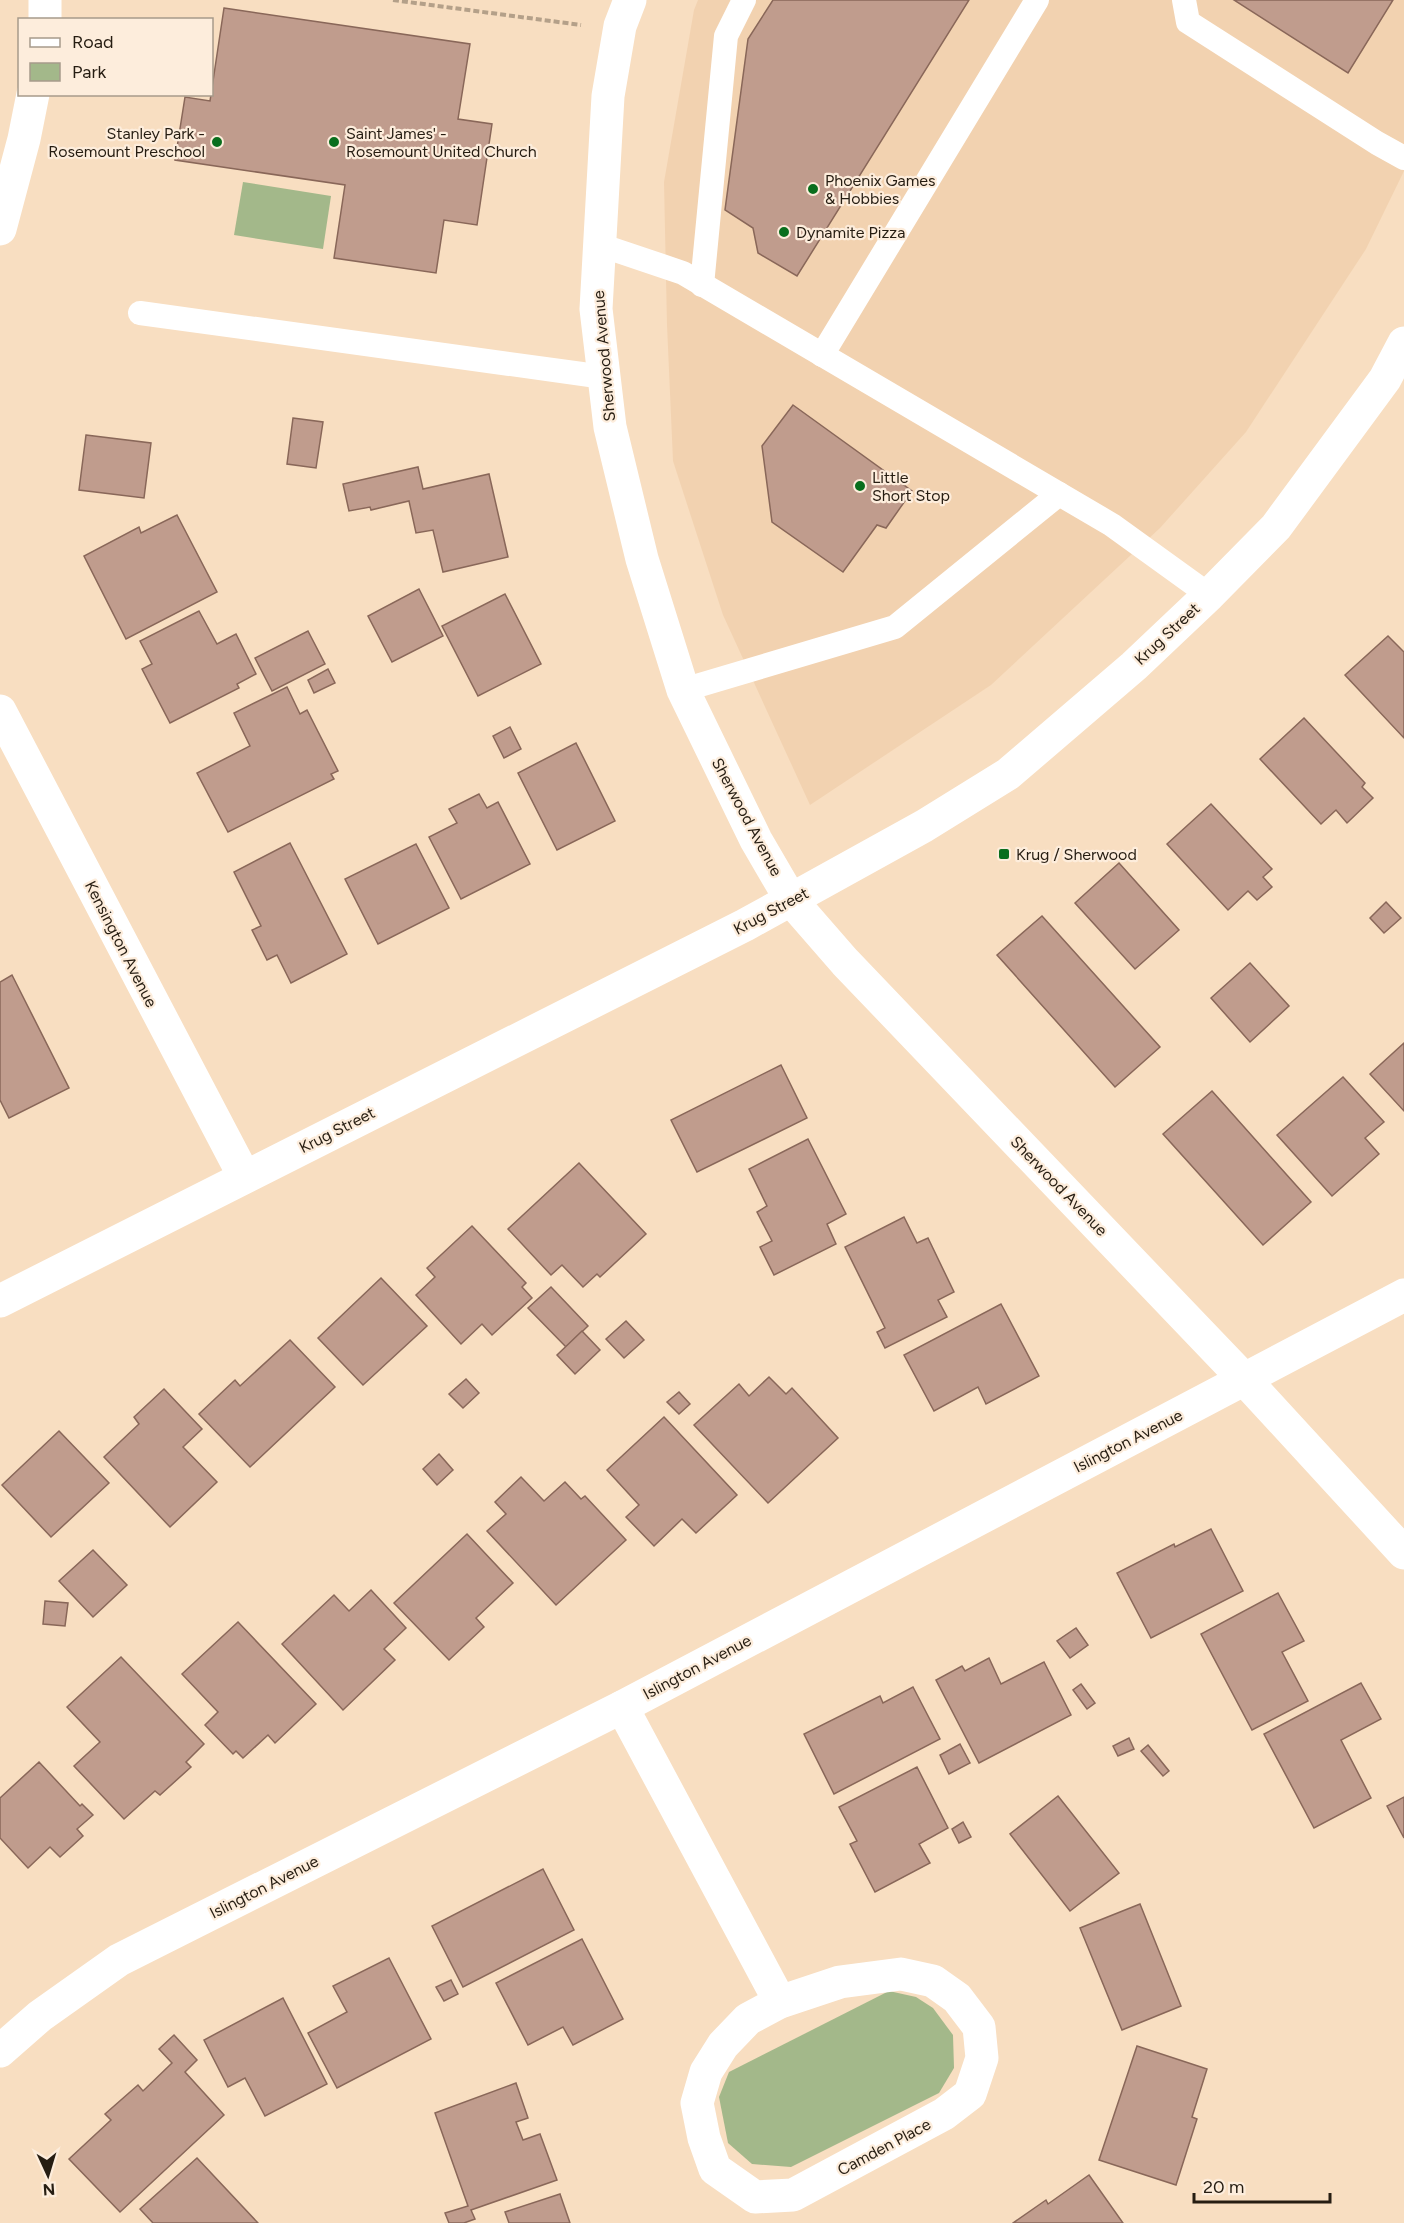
<svg xmlns="http://www.w3.org/2000/svg" width="1404" height="2223" viewBox="0 0 1404 2223" font-family="Figtree,sans-serif">
<style>
.built{fill:#f2d2b0}
.green{fill:#a3b88a}
.building{fill:#c09c8d;stroke:#896759;stroke-width:1.5}
.lines{fill:none;stroke-linecap:round;stroke-linejoin:round}
.path{stroke:#b4a089;stroke-width:4;stroke-dasharray:6 3;stroke-linecap:butt}
.service{stroke:#fff;stroke-width:24}
.minor{stroke:#fff;stroke-width:33}
.tertiary{stroke:#fff;stroke-width:33}
.poi-dot{fill:#096e1d;stroke:#fdeddc;stroke-width:2}
.labels{text-anchor:middle;dominant-baseline:central;stroke-width:4.5;stroke-linejoin:round;paint-order:stroke}
.poi-label{font-size:16px;fill:#261d12;stroke:#fdeddc;text-anchor:start}
.street-label{font-size:16px;fill:#261d12;stroke:#fdeddc}
</style>
<rect width="100%" height="100%" fill="#f8dec1"/>
<!-- built -->
<path class="built" d="M698,0H1404V171L1366,249L1246,432L1160,528L991,685L810,805L723,615L673,461L667,325L664,182L694,10Z"/>
<!-- green -->
<g class="green">
<path d="M243,182L331,196L323,249L234,235Z"/>
<path d="M889,1991L916,1997L933,2008L953,2035L954,2068L939,2093L791,2167L752,2164L728,2143L719,2097L729,2072Z"/>
</g>
<!-- building -->
<g class="building">
<path d="M773,0H969L797,276L758,253L753,228L725,210L748,39Z"/>
<path d="M1234,0H1393L1348,73Z"/>
<path d="M224,8L470,44L458,119L492,124L477,225L444,220L436,273L334,258L345,185L175,160L185,97L210,101Z"/>
<path d="M793,405L912,491L886,528L877,525L843,572L772,522L762,446Z"/>
<path d="M293,418L323,422L316,468L287,464Z"/>
<path d="M86,435L151,443L144,498L79,490Z"/>
<path d="M418,467L423,489L489,474L508,557L443,572L433,530L416,533L409,501L371,510L370,507L349,511L343,484Z"/>
<path d="M177,515L217,592L126,639L84,556L139,527L141,533Z"/>
<path d="M419,589L443,636L392,662L368,616Z"/>
<path d="M505,594L541,664L478,696L442,626Z"/>
<path d="M199,611L217,644L236,634L256,674L237,684L239,688L170,723L142,669L152,664L140,641Z"/>
<path d="M308,631L325,664L272,691L255,658Z"/>
<path d="M1388,636L1404,652V738L1345,675Z"/>
<path d="M328,669L335,683L314,693L308,680Z"/>
<path d="M287,687L300,714L307,710L338,771L331,774L334,779L228,832L197,773L250,746L234,713Z"/>
<path d="M1304,718L1365,783L1362,787L1373,798L1347,823L1336,810L1321,824L1260,759Z"/>
<path d="M510,727L521,749L504,758L493,736Z"/>
<path d="M576,743L615,821L557,850L518,773Z"/>
<path d="M479,794L487,808L498,802L530,864L461,899L429,837L457,823L449,809Z"/>
<path d="M1211,804L1272,869L1263,877L1272,887L1257,900L1248,891L1228,910L1167,844Z"/>
<path d="M290,843L347,954L291,983L277,955L267,960L252,930L261,926L234,872Z"/>
<path d="M416,844L449,908L378,944L345,879Z"/>
<path d="M1119,863L1179,930L1135,969L1075,903Z"/>
<path d="M1386,902L1401,918L1384,933L1370,918Z"/>
<path d="M1042,916L1160,1047L1115,1087L997,955Z"/>
<path d="M1250,963L1289,1006L1250,1042L1211,998Z"/>
<path d="M12,975L69,1088L9,1118L0,1100V982Z"/>
<path d="M1404,1043V1111L1370,1074Z"/>
<path d="M781,1065L807,1118L697,1172L671,1120Z"/>
<path d="M1343,1077L1384,1122L1365,1138L1379,1154L1332,1196L1277,1135Z"/>
<path d="M1212,1091L1311,1202L1263,1245L1163,1134Z"/>
<path d="M808,1139L846,1214L827,1224L836,1244L774,1275L760,1247L772,1241L757,1212L767,1206L749,1169Z"/>
<path d="M579,1163L646,1234L600,1277L597,1274L583,1287L562,1265L551,1275L508,1229Z"/>
<path d="M904,1217L917,1243L928,1238L954,1292L938,1300L947,1317L885,1348L877,1332L885,1328L845,1247Z"/>
<path d="M472,1226L526,1283L522,1287L532,1298L492,1335L482,1324L461,1344L416,1295L435,1277L427,1268Z"/>
<path d="M381,1278L427,1326L363,1385L318,1338Z"/>
<path d="M551,1287L588,1326L566,1347L528,1308Z"/>
<path d="M1001,1304L1039,1376L986,1404L978,1387L934,1411L904,1355Z"/>
<path d="M626,1321L644,1340L624,1358L606,1339Z"/>
<path d="M582,1331L600,1350L575,1374L557,1355Z"/>
<path d="M290,1340L335,1387L250,1467L199,1414L235,1380L240,1386Z"/>
<path d="M769,1377L786,1394L792,1388L838,1438L768,1503L694,1425L739,1384L749,1396Z"/>
<path d="M466,1379L479,1393L463,1408L449,1394Z"/>
<path d="M164,1389L202,1429L183,1447L217,1482L170,1527L104,1457L139,1424L134,1417Z"/>
<path d="M679,1392L690,1404L679,1414L667,1402Z"/>
<path d="M664,1417L737,1495L696,1533L682,1519L654,1546L626,1517L639,1505L607,1470Z"/>
<path d="M59,1431L109,1483L51,1537L2,1485Z"/>
<path d="M439,1454L453,1470L437,1485L423,1469Z"/>
<path d="M521,1477L544,1501L565,1482L581,1499L585,1496L626,1540L556,1605L487,1531L506,1514L495,1502Z"/>
<path d="M1211,1529L1243,1591L1151,1638L1117,1573L1174,1544L1175,1547Z"/>
<path d="M467,1534L513,1583L476,1618L484,1627L449,1660L394,1603Z"/>
<path d="M93,1550L127,1585L93,1617L59,1581Z"/>
<path d="M371,1590L406,1628L384,1649L395,1660L343,1710L282,1644L334,1595L349,1611Z"/>
<path d="M1278,1593L1304,1641L1282,1652L1308,1701L1252,1730L1201,1634Z"/>
<path d="M45,1601L68,1603L65,1626L43,1624Z"/>
<path d="M238,1622L316,1704L275,1743L268,1735L243,1758L236,1751L233,1754L205,1725L218,1712L182,1674Z"/>
<path d="M1076,1628L1088,1645L1070,1658L1057,1641Z"/>
<path d="M121,1657L204,1744L186,1762L191,1767L160,1795L155,1791L124,1819L74,1766L100,1742L67,1707Z"/>
<path d="M989,1658L1001,1684L1044,1662L1071,1715L979,1763L936,1680L962,1666L965,1671Z"/>
<path d="M1361,1683L1381,1719L1341,1740L1371,1798L1314,1828L1264,1734Z"/>
<path d="M1081,1684L1095,1703L1087,1709L1073,1690Z"/>
<path d="M913,1687L940,1739L834,1794L804,1734L880,1696L883,1703Z"/>
<path d="M1129,1738L1134,1749L1118,1756L1113,1746Z"/>
<path d="M960,1744L970,1763L949,1774L940,1755Z"/>
<path d="M1148,1745L1169,1771L1163,1776L1141,1751Z"/>
<path d="M39,1762L80,1806L82,1804L93,1815L77,1829L83,1836L60,1857L50,1847L28,1868L0,1838V1798Z"/>
<path d="M917,1767L948,1828L919,1844L930,1863L875,1892L850,1844L857,1841L839,1807Z"/>
<path d="M1058,1796L1119,1873L1070,1911L1010,1834Z"/>
<path d="M1404,1797V1838L1387,1806Z"/>
<path d="M963,1822L971,1837L959,1843L952,1829Z"/>
<path d="M543,1869L574,1930L463,1987L432,1926Z"/>
<path d="M1140,1904L1181,2006L1122,2030L1080,1928Z"/>
<path d="M582,1939L623,2019L573,2045L563,2027L528,2045L496,1983Z"/>
<path d="M389,1958L431,2039L337,2088L308,2033L347,2012L333,1986Z"/>
<path d="M451,1980L458,1994L444,2001L436,1987Z"/>
<path d="M283,1998L327,2084L265,2116L245,2078L228,2087L204,2040Z"/>
<path d="M174,2035L197,2060L185,2072L224,2115L120,2212L69,2159L111,2120L105,2114L138,2085L143,2091L172,2063L159,2049Z"/>
<path d="M1137,2046L1207,2069L1192,2117L1197,2119L1176,2185L1099,2160Z"/>
<path d="M516,2083L528,2118L516,2122L523,2140L540,2134L557,2180L471,2210L475,2219L464,2223H449L445,2213L468,2206L435,2113Z"/>
<path d="M197,2158L258,2223H153L140,2209Z"/>
<path d="M1089,2175L1123,2223H1013L1046,2200L1048,2204Z"/>
<path d="M560,2194L570,2223H509L505,2212Z"/>
</g>
<g class="lines">
<!-- path -->
<path class="path" d="M393,0L581,25"/>
<!-- service -->
<g class="service">
<path d="M1184,0L1188,22L1377,143L1404,158"/>
<path d="M600,245L683,273L1112,525L1209,595"/>
<path d="M702,285L726,36L744,0"/>
<path d="M140,313L604,377"/>
<path d="M822,355L1037,0"/>
<path d="M683,690L895,627L1059,494"/>
</g>
<!-- minor -->
<g class="minor">
<path d="M630,0L620,26L608,96L596,309L610,427L642,559L683,690L756,840L791,900L845,962L1245,1380L1404,1553"/>
<path d="M45,20V0"/>
<path d="M0,229L24,139L33,94"/>
<path d="M0,711L244,1176"/>
<path d="M622,1707L780,2002"/>
<path d="M901,1974L933,1981L957,1998L979,2027L982,2058L970,2094L944,2114L793,2195L755,2197L715,2169L704,2138L697,2103L706,2072L723,2045L748,2019L780,2002L840,1982Z"/>
<path d="M0,2051L40,2016L119,1960L622,1707L1404,1295"/>
</g>
<!-- tertiary -->
<path class="tertiary" d="M0,1301L745,925L924,826L1008,774L1134,666L1209,595L1276,527L1385,379L1404,343"/>
</g>
<!-- markers -->
<g class="poi-dot">
<circle cx="217" cy="142" r="6"/>
<circle cx="334" cy="142" r="6"/>
<circle cx="813" cy="189" r="6"/>
<circle cx="784" cy="232" r="6"/>
<circle cx="860" cy="486" r="6"/>
<rect x="998" y="848" width="12" height="12" rx="3"/>
</g>
<g class="labels">
<!-- poi labels -->
<g class="poi-label">
<text x="205" y="133" text-anchor="end">Stanley Park -<tspan x="205" dy="18">Rosemount Preschool</tspan></text>
<text x="346" y="133">Saint James' -<tspan x="346" dy="18">Rosemount United Church</tspan></text>
<text x="825" y="180">Phoenix Games<tspan x="825" dy="18">&amp; Hobbies</tspan></text>
<text x="796" y="232">Dynamite Pizza</text>
<text x="872" y="477">Little<tspan x="872" dy="18">Short Stop</tspan></text>
<text x="1016" y="854">Krug / Sherwood</text>
</g>
<!-- street labels -->
<g class="street-label">
<text transform="translate(604 356) rotate(-95)">Sherwood Avenue</text>
<text transform="translate(1167 634) rotate(-43)">Krug Street</text>
<text transform="translate(747 817) rotate(62)">Sherwood Avenue</text>
<text transform="translate(771 911) rotate(-28)">Krug Street</text>
<text transform="translate(121 944) rotate(63)">Kensington Avenue</text>
<text transform="translate(337 1130) rotate(-27)">Krug Street</text>
<text transform="translate(1059 1186) rotate(46)">Sherwood Avenue</text>
<text transform="translate(1128 1441) rotate(-27)">Islington Avenue</text>
<text transform="translate(697 1667) rotate(-28)">Islington Avenue</text>
<text transform="translate(264 1887) rotate(-27)">Islington Avenue</text>
<text transform="translate(884 2147) rotate(-28)">Camden Place</text>
</g>
</g>
<!-- legend -->
<rect x="18" y="18" width="195" height="78" fill="#fdeddc" stroke="#a79a8b" stroke-width="1.5"/>
<rect x="30" y="38" width="30" height="9" fill="#ffffff" stroke="#a79a8b" stroke-width="1.5"/>
<text x="72" y="48" font-size="18" fill="#261d12">Road</text>
<rect x="30" y="63" width="30" height="18" fill="#a3b88a" stroke="#a79a8b" stroke-width="1.5"/>
<text x="72" y="78" font-size="18" fill="#261d12">Park</text>
<!-- north arrow -->
<g transform="translate(48 2175) rotate(176)" stroke="#fdeddc" stroke-width="4.5" paint-order="stroke">
<path d="M0-4.5L10 22L0 15L-10 22Z" fill="#261d12"/>
<text y="-9" font-size="16" font-weight="bold" text-anchor="middle" fill="#261d12">N</text>
</g>
<!-- scale -->
<path d="M1194 2193v9h136v-9" fill="none" stroke="#261d12" stroke-width="3"/>
<text x="1203" y="2193" font-size="18" fill="#261d12" stroke="#fdeddc" stroke-width="4.5" paint-order="stroke">20 m</text>
</svg>
